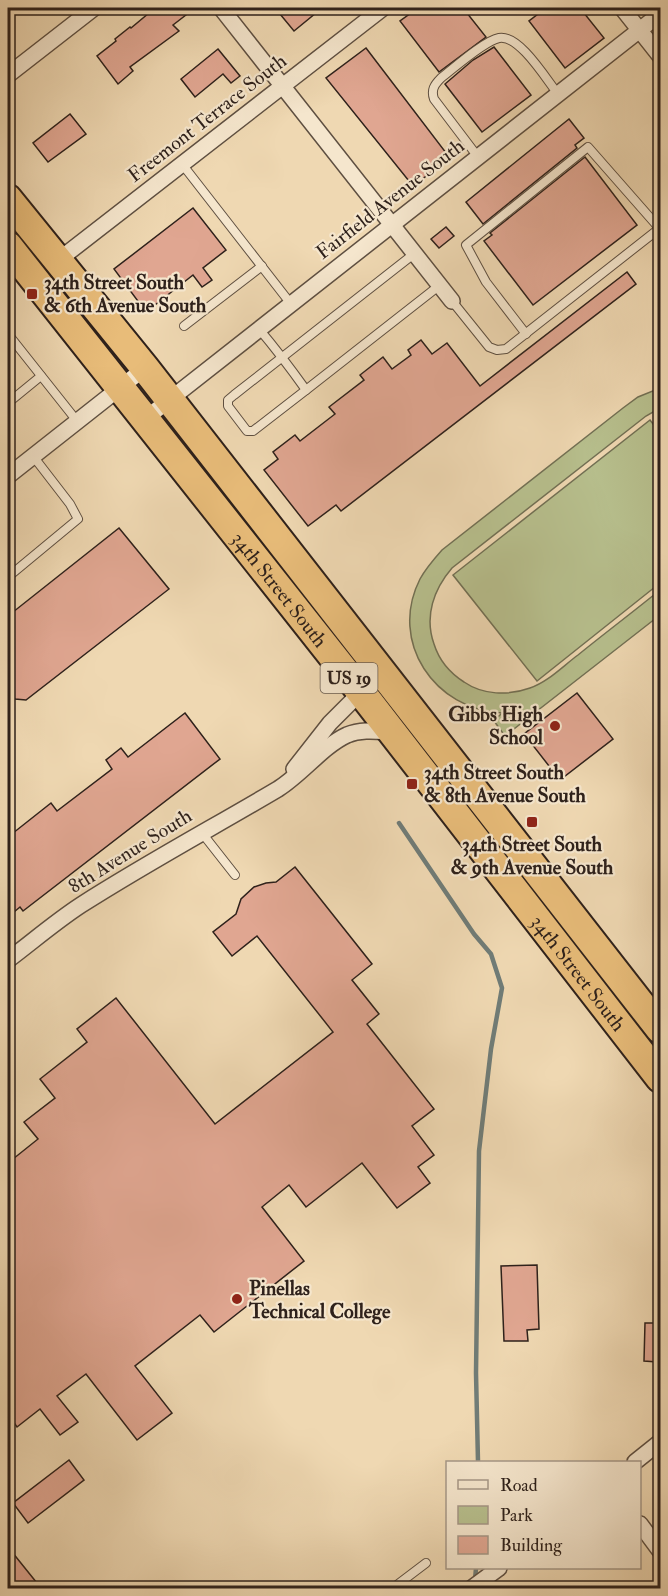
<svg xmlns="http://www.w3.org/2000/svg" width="668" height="1596" viewBox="0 0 668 1596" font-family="'IM FELL Double Pica',serif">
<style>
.green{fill:#b7bf8d;stroke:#727054;stroke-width:1.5}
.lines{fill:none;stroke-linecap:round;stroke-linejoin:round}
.stream{stroke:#707c77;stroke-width:4.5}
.building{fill:#e0a691;stroke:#2e211b;stroke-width:1.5}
.lane-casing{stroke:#5e4f41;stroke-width:10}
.street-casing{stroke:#5e4f41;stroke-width:18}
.highway-casing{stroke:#2e211b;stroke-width:32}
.lane{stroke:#f5e6cd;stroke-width:8}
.street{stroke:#f5e6cd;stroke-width:15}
.highway{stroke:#e8bc79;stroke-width:28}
.poi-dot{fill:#8f2418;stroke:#f5e6cd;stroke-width:2}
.labels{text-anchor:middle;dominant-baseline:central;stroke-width:4.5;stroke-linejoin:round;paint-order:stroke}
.shield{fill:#f5e6cd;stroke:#6a5c50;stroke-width:1.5}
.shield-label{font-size:18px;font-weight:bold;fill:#2e211b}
.street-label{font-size:20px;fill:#2e211b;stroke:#f5e6cd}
.poi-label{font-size:20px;font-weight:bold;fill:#2e211b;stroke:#f5e6cd;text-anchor:start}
</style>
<rect width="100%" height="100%" fill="#efd8b2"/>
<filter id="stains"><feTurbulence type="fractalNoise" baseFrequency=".00333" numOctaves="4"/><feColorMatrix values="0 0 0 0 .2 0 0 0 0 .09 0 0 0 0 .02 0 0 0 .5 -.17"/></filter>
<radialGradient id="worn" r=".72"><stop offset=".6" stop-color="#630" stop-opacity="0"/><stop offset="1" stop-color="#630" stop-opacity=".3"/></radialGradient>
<!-- green -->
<g class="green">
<path d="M660,388V408L646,416L452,568C434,589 424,616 434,644C439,660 450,673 464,682C483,695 508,696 530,688C548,682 563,666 578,655C605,633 633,612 660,590V615L505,736L494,721L502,713C435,710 388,642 420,579C426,568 434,559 442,550L623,408L638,397Z"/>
<path d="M650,420L660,433V583L537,681L453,575Z"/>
</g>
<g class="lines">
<!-- stream -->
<g class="stream">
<path d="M399,823L474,934L491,954L502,988L491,1049L479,1151L476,1373L478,1462"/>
<path d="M475,1580L476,1568"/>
</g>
</g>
<!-- building -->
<g class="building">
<path d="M155,8H195L173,25L179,31L130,67L133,71L118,84L97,56L116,41L115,39L130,27L131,28Z"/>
<path d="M275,8H322L294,31Z"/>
<path d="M418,8H463L486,37L439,72L400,21Z"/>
<path d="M546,8H580L604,38L565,68L529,21Z"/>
<path d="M494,47L531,95L482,132L445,84L473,60Z"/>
<path d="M366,48L450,158L413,186L326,78Z"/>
<path d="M218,49L240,76L231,83L223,74L195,97L181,79Z"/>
<path d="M70,114L86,134L48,162L33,143Z"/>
<path d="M569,119L584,138L575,145L577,148L483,224L466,202Z"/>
<path d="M585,157L637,225L533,305L484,241L492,235L490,233Z"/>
<path d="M193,208L226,250L203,268L212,280L202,287L193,275L146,312L114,269Z"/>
<path d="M446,227L454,236L439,248L431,239Z"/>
<path d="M627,272L636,284L341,511L336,505L308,526L264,470L278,459L273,452L295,435L300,441L335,414L329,407L364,380L360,375L383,357L392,369L411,355L408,350L421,340L432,354L447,343L480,386Z"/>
<path d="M119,528L169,589L26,700L15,699L8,689V616Z"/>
<path d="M577,693L613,739L560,780L524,734Z"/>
<path d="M185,713L220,759L23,911L20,907L8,917V837L51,803L57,811L112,769L106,760L121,748L128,757Z"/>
<path d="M295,867L372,964L352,980L379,1014L367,1024L434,1109L412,1126L434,1155L418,1167L430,1183L397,1208L362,1163L306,1207L289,1185L262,1207L304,1261L214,1332L200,1315L135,1366L172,1413L137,1440L86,1374L57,1396L78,1422L60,1435L40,1409L17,1427L8,1414V1163L38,1139L24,1122L55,1098L40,1079L87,1042L77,1029L116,998L215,1124L333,1032L257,936L232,956L213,932L236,914L241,899L254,887L266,883L276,882Z"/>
<path d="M537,1265L539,1329L527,1330L528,1341H504L501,1266Z"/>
<path d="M645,1323H658L657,1362L644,1361Z"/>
<path d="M69,1460L84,1480L28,1523L13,1503Z"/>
<path d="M8,1547L41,1588H8Z"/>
</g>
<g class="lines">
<!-- lane casing -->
<g class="lane-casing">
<g id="lane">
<path d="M228,16L239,8"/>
<path d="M478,157L434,99C431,90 434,85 441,78C454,68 484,41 499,38C519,34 546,79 558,94"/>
<path d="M182,164L291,304"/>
<path d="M452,301L489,347L497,350L506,349L660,228"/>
<path d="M184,326L262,266"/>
<path d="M259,329C276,349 291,369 306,390L253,431H247L228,406V400L234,395L415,253"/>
<path d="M8,334L77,421"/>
<path d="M526,334L486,282L466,245L588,147L660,229"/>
<path d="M306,390L440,285"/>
<path d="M8,403L41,376"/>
<path d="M8,577L78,519L70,504L33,456"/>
<path d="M202,833L235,875"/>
<path d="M393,1588L426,1563"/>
</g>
</g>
<!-- street casing -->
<g class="street-casing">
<g id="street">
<path d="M221,8L452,301"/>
<path d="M622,8L660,56"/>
<path d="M8,75L94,8"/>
<path d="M56,262L383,8"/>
<path d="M145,419L660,14"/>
<path d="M8,476L145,368"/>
<path d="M294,769L330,723L361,692"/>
<path d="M8,960C32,942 55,922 81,905C145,864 212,828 278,789C302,774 323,746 347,735C361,729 376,731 392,732"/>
<path d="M635,1462L660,1442"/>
<path d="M640,1524L660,1551"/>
<path d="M472,1588L499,1568"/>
</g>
</g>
<!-- highway casing -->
<g class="highway-casing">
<g id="highway">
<path d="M8,199L145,368L660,1029"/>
<path id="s1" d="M8,246L361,692L660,1078"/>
</g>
</g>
<!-- lane -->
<use href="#lane" class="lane"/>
<!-- street -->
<use href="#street" class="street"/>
<!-- highway -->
<use href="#highway" class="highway"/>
</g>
<!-- markers -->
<g class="poi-dot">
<rect x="26" y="288" width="12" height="12" rx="3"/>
<circle cx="555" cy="726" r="6"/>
<rect x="406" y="778" width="12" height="12" rx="3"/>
<rect x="526" y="816" width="12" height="12" rx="3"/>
<circle cx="237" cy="1299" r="6"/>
</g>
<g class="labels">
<!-- shield labels -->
<rect class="shield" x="320.5" y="663" width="57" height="30" rx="4.5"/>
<g class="shield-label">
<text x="349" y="678">US 19</text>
</g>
<!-- street labels -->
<g class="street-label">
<text transform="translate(207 118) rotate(-38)">Freemont Terrace South</text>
<text transform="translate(390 199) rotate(-38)">Fairfield Avenue South</text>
<text stroke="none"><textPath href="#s1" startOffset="438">34th Street South</textPath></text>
<text transform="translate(130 851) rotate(-32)">8th Avenue South</text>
<text stroke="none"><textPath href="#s1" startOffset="924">34th Street South</textPath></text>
</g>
<!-- poi labels -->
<g class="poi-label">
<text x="44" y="282">34th Street South<tspan x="44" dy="23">&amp; 6th Avenue South</tspan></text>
<text x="543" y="714" text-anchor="end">Gibbs High<tspan x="543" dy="23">School</tspan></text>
<text x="424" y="772">34th Street South<tspan x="424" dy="23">&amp; 8th Avenue South</tspan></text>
<text x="532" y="844" text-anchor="middle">34th Street South<tspan x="532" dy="23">&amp; 9th Avenue South</tspan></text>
<text x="249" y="1288">Pinellas<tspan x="249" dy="23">Technical College</tspan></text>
</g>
</g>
<!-- margin -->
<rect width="668" height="1596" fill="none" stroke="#efd8b2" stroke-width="30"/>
<rect x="9" y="9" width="650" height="1578" fill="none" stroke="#2e211b" stroke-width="3"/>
<rect x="15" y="15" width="638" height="1566" fill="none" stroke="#2e211b" stroke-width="1.5"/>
<!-- legend -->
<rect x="446" y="1461" width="195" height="108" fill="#f5e6cd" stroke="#a59786" stroke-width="1.5"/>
<rect x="458" y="1480" width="30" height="9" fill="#f5e6cd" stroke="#a59786" stroke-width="1.5"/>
<text x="500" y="1491" font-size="18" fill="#2e211b">Road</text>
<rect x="458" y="1506" width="30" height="18" fill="#b7bf8d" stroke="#a59786" stroke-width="1.5"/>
<text x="500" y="1521" font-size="18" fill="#2e211b">Park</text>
<rect x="458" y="1536" width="30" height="18" fill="#e0a691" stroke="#a59786" stroke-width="1.5"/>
<text x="500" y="1551" font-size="18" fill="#2e211b">Building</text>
<rect width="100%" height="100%" filter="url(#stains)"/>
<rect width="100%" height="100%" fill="url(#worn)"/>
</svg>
